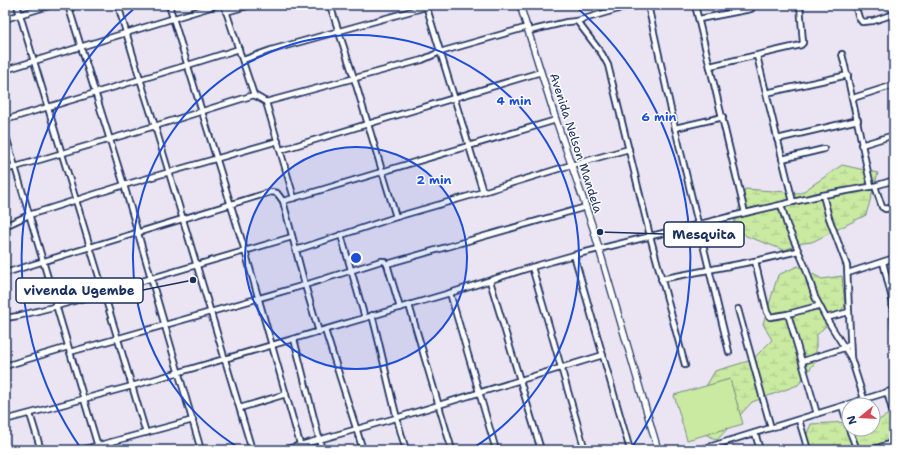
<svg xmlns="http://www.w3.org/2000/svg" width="899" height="455" viewBox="0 0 899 455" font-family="'Shantell Sans',sans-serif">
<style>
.wetland{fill:url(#wetland-marsh);stroke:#728c80}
.pitch{fill:#cae9a1;stroke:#728c80}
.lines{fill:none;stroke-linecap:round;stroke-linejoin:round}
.minor-casing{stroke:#1b2f5e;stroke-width:8}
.tertiary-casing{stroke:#1b2f5e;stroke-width:8}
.minor{stroke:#fff;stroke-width:4.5}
.tertiary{stroke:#fff;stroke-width:5.5}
.ring{fill:none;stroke:#1d4ed8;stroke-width:2}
.labels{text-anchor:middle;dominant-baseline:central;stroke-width:3;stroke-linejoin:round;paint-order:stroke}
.street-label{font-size:12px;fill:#1b2f5e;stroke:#fff}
.centre{fill:#1d4ed8;stroke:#fff;stroke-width:2}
.ring-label{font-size:12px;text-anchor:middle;font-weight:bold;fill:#1d4ed8;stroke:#fff;stroke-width:3;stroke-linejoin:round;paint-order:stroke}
.leader{fill:none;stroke:#1b2f5e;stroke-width:1.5}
.callout-dot{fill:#1b2f5e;stroke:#fff;stroke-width:1.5}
.callout{fill:#fff;stroke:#1b2f5e;stroke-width:1.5}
.callout-label{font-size:13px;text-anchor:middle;font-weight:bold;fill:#1b2f5e}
</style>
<defs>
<pattern id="wetland-marsh" width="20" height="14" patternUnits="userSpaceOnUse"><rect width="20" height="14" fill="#cae9a1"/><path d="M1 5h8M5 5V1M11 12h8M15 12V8" fill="none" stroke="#adc88d"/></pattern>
</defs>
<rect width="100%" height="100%" fill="#ebe5f3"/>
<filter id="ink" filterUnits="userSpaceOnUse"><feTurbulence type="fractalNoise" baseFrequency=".025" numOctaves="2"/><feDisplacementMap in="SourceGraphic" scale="8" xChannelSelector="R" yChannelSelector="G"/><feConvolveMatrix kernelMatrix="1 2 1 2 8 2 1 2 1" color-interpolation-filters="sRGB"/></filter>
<g filter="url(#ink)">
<!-- wetland -->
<g class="wetland">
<path d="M842,165L878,173L866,215L812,242L803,243L784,250L746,236L734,223L745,189L801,193Z"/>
<path d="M798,266L822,279L842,276L845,306L816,336V361L798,385L752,402L717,440L695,429L688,417L715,371L752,360L772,340L763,324L778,275Z"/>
<path d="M894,411V450H800L811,424L849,422V429H873V420H879Z"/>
</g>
<!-- pitch -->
<path class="pitch" d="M730,379L743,424L687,440L674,395Z"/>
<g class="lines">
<!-- minor casing -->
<g class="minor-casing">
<g id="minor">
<path d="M17,5L132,386L450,293L532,267L574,255L745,213L823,195L875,186L894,180"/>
<path d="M68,5L124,185L201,450"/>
<path d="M118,5L140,79L155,126L252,450"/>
<path d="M169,5L245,251L300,444"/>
<path d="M224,5L254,95L266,102L294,198L556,120"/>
<path d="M330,5L354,78L396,217"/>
<path d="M426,5L483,192"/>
<path d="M648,5L675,128L729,352"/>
<path d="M695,5L745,213"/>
<path d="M855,5L859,18L862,22L873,21L894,14"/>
<path d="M226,12L251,5"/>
<path d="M5,19L52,5"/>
<path d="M699,19L751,9"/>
<path d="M577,21L632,5"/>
<path d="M529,31L567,22L577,21L602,54L608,65L650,236L685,365"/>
<path d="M842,54C853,98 861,142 871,186"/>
<path d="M757,56L793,202"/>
<path d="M243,60L271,50L433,5"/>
<path d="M710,66L801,45L803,43L800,5"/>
<path d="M5,70L217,5"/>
<path d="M766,93L848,75"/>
<path d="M853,98L894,85"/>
<path d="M266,102L422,60L440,52L528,27"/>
<path d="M5,120L188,65L239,49"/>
<path d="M675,128L723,117"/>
<path d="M5,133L99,450"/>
<path d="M777,139L858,120"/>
<path d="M861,145L894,135"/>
<path d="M281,150L541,72"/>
<path d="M782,159L824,149"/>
<path d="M5,170L155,126L254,95"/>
<path d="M875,186L882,207L885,209L894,207"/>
<path d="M823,195L829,218L847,266L851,358"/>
<path d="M294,198L283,201L305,285L319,332"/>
<path d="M781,205L787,225L805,266L815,297L826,318L851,358L864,399"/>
<path d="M5,226L29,215L124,185L278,141"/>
<path d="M341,235L365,318"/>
<path d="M296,250L396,217L483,192L571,165L629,149"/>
<path d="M574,255L630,450"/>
<path d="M755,261L767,312L770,317L788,314L818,306"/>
<path d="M883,262L893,303L894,326"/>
<path d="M387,264L586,207"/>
<path d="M532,267L585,450"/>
<path d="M5,273L271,192L277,193L283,201"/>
<path d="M848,273L894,258"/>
<path d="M661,279L755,261L798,251"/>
<path d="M490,281L541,450"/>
<path d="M450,293L496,450"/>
<path d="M409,305L452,450"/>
<path d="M738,309L771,428"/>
<path d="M788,314L817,414"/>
<path d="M372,315C384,360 392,406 406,450"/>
<path d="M5,318L18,316L57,306L292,237"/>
<path d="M826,318L849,312"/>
<path d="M325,330L363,450"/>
<path d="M294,339L322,450"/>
<path d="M70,352L305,285L381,261H384L387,264L400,308"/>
<path d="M803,361L844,348L850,344"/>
<path d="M5,366L68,347"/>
<path d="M887,392L894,417"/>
<path d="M842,406L849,428"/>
<path d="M240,408L286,394"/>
<path d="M30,414L41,450"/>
<path d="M5,420L132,386L146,433"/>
<path d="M799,420L808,450"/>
<path d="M849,429L857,450"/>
<path d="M755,433L760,450"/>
<path d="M81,450L193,420"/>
<path d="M283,450L396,418L603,355"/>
<path d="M699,450L894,390"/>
<path d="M872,450L894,442"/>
</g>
</g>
<!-- tertiary casing -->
<g class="tertiary-casing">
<path id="tertiary" d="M520,5L556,120L593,228L658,450"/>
</g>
<!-- minor -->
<use href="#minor" class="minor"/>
<!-- tertiary -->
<use href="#tertiary" class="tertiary"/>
</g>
</g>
<!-- distance rings -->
<circle cx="356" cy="258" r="111" fill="#1d4ed8" fill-opacity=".12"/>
<g class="ring">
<circle cx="356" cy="258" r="111"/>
<path d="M241 449A223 223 0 1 1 471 449"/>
<path d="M82 450A334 334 0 0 1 137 6M575 6A334 334 0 0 1 630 450"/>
</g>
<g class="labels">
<!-- street labels -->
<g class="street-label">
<text transform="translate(576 143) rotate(72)">Avenida Nelson Mandela</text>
</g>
</g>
<circle cx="356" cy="258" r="6" class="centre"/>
<g class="ring-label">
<text x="514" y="105">4 min</text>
<text x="659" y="121">6 min</text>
<text x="434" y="184">2 min</text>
</g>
<!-- callouts -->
<path class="leader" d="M600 232L664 234M193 280L143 290"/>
<g class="callout-dot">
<circle cx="600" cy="232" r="4"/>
<circle cx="193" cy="280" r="4"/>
</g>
<g class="callout">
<rect x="664" y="222" width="80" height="25" rx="4"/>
<rect x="16" y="278" width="127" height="25" rx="4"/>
</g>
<g class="callout-label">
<text x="704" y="239">Mesquita</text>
<text x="79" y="295">vivenda Ugembe</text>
</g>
<!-- margin -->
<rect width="899" height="455" fill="none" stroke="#fff" stroke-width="20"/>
<rect x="10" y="10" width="879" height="435" fill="none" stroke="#1b2f5e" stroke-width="1.5" filter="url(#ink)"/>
<!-- north arrow -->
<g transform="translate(861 417) rotate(252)"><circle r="19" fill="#ffffff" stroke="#a4acbf"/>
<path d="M0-3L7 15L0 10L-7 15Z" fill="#d1495b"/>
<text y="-6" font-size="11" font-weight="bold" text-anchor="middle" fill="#1b2f5e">N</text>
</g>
</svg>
